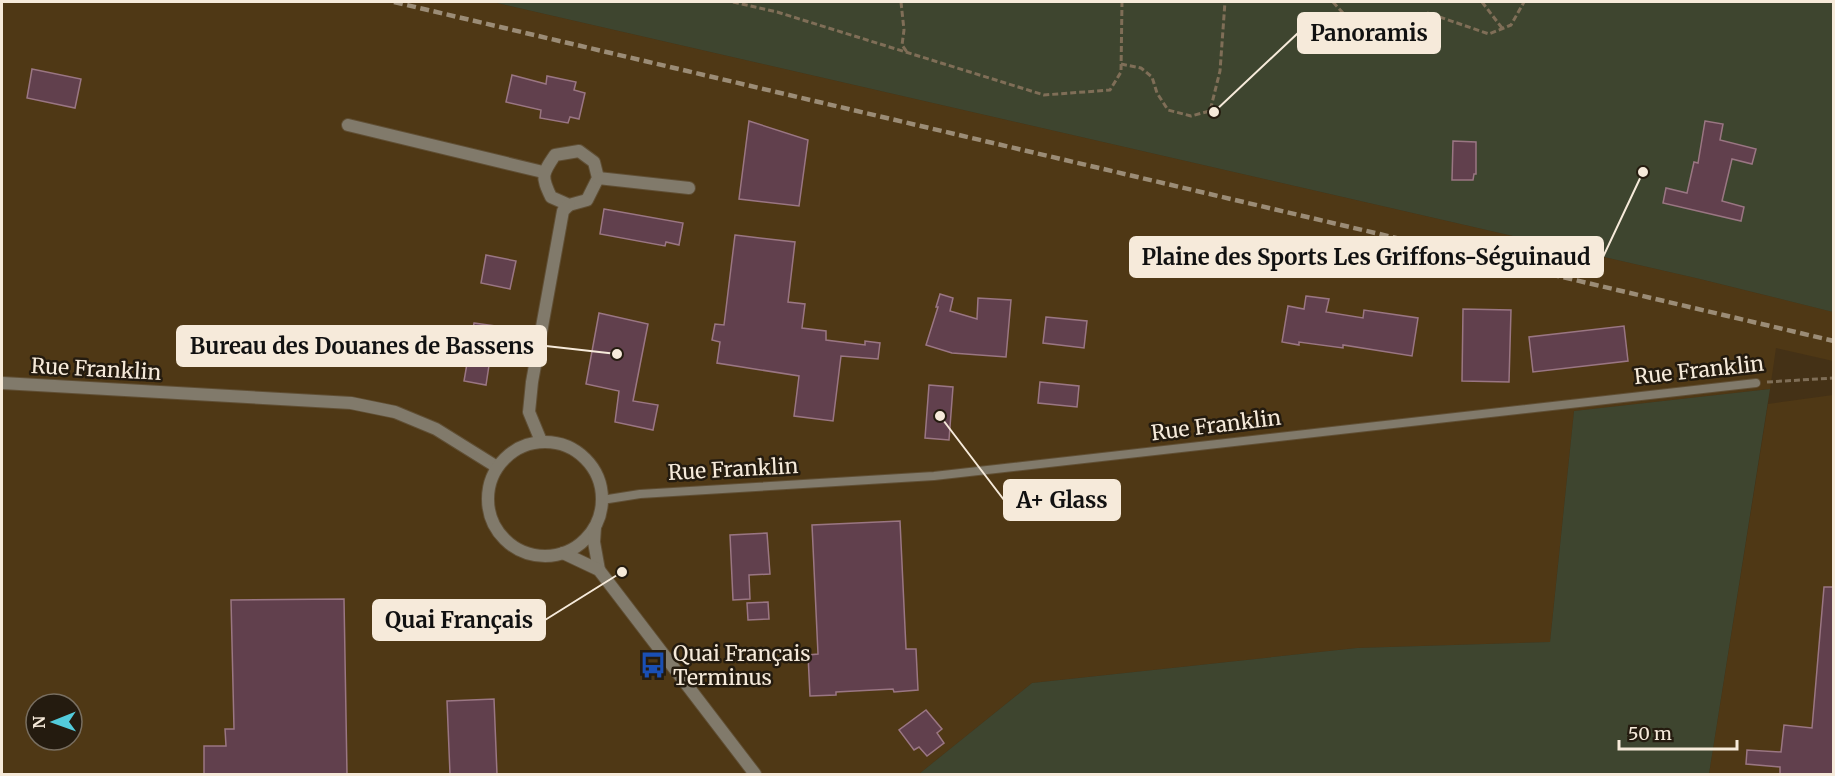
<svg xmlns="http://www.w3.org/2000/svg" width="1835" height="776" viewBox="0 0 1835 776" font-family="Merriweather,serif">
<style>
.built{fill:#4f3815;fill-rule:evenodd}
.green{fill:#3e452f}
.building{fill:#61404d;stroke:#9a7683;stroke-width:1.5}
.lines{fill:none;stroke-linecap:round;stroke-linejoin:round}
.service-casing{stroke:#604f35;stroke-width:10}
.minor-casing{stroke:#604f35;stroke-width:14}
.path{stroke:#7f6e57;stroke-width:3;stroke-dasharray:6 3;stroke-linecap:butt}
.service{stroke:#817a6b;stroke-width:8}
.minor{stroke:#817a6b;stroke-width:12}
.rail{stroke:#9b8c76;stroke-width:4.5;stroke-dasharray:9 4.5;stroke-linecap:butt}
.labels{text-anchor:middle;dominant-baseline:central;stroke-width:5;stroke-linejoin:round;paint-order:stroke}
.street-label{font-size:21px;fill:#f6eada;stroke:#241b0f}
.poi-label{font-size:21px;fill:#f6eada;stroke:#241b0f;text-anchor:start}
.leader{fill:none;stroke:#f6eada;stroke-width:2}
.callout-dot{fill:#f6eada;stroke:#241b0f;stroke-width:2}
.callout{fill:#f6eada;stroke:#f6eada;stroke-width:2}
.callout-label{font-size:22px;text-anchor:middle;font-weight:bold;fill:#111}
</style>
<rect width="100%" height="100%" fill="#443116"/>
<!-- built -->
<g class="built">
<path d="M2,2H493L1700,279L1833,312V361L1776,348L1770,389L1574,411L1550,642L1357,648L1032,683L919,774H2ZM36,704H72V740H36Z"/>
<path d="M1833,395V774H1709L1768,404Z"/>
</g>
<!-- green -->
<g class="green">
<path d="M493,2H1833V312L1700,279Z"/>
<path d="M1770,389L1709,774H919L1032,683L1357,648L1550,642L1574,411Z"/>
</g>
<!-- building -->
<g class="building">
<path d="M32,69L81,79L75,108L27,98Z"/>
<path d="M512,75L546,84L547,76L576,82L574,90L585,93L579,119L570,117L568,123L540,118L541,110L506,102Z"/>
<path d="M749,121L808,140L799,206L739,199Z"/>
<path d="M1705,121L1723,124L1720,140L1756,149L1752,164L1732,159L1722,201L1744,207L1741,221L1663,203L1666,188L1687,193L1694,162L1698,163Z"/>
<path d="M1453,141L1476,142V174H1474L1473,180H1452Z"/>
<path d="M604,209L683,223L679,245L666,242L665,246L600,234Z"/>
<path d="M735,235L795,242L788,302L805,304L802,328L826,331V340L865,345V341L880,343L878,359L841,356L833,421L794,416L799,376L717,363L720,342L712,340L715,324L724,325Z"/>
<path d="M486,255L516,261L510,289L481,283Z"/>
<path d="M940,294L953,298L950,311L977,319L978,298L1011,300L1006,357L952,353L926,345L938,307H936Z"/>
<path d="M1306,296L1329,299L1326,312L1363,318L1364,310L1418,318L1412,356L1343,345V348L1299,342V345L1282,342L1288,306L1304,309Z"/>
<path d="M1463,309L1511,310L1509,382L1462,381Z"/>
<path d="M599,313L648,324L633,401L658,405L653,430L615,422L619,391L586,384Z"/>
<path d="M1046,317L1087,321L1084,348L1043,343Z"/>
<path d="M474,323L495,326L486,385L464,381Z"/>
<path d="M1624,326L1628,361L1533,372L1529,337Z"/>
<path d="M1040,382L1079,386L1077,407L1038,403Z"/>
<path d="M929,385L953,387L949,440L925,438Z"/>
<path d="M900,521L906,649H916L918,690L894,692L893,689L836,692V695L810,696L808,655L818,654L812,525Z"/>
<path d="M767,533L770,574L749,575L750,599L733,600L730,535Z"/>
<path d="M1824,587H1833V774H1780V767L1746,764L1747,750L1781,752L1784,725L1812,728Z"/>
<path d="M344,599L347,774H204V746H226L225,729H234L231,600Z"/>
<path d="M768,602L769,619L748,620L747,603Z"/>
<path d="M494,699L497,774H450L447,701Z"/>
<path d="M926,710L942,729L937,733L944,743L927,756L919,747L914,750L899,730Z"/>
</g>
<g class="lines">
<!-- service casing -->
<g class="service-casing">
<path id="service" d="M602,500L640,494L934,476L1756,383"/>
</g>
<!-- minor casing -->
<g class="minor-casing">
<g id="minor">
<path d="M348,125L543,172"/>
<path d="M579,151L594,162L598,178L587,200L569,205L551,197C541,176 542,174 555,155Z"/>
<path d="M598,178L689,188"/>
<path d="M2,383L351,403L395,412L436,429L497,467"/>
<path d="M541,441L529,412L532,382L563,211L569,205"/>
<circle cx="545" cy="499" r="57"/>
<path d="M595,527L594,542L599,570"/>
<path d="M563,553L599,570L755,774"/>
</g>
</g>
<!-- path -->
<g class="path">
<path d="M733,2L777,12L1044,95L1110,90L1121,72L1122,2"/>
<path d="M901,2L904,30L902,45L907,52"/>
<path d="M1333,2L1362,34L1389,44L1414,31L1428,13L1489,34L1511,25L1524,2"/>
<path d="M1482,2L1502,28"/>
<path d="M1121,64L1141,68L1152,77L1157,93L1168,110L1191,116L1210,111L1220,71L1225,2"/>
<path d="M1767,382L1834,378"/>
</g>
<!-- service -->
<use href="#service" class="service"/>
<!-- minor -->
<use href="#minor" class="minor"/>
<!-- rail -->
<path class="rail" d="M394,2L1834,341"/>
</g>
<!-- icons -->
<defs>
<g id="bus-bare" transform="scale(2.07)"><path d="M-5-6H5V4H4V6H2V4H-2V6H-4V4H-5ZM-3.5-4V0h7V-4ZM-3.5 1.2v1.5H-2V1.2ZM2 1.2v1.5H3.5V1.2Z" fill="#1a4fb4" stroke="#241b0f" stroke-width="2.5" paint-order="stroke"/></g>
</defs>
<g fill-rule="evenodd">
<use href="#bus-bare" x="653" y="665"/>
</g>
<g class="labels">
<!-- street labels -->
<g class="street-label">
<text transform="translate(96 369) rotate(3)">Rue Franklin</text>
<text transform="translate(1699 370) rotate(-6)">Rue Franklin</text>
<text transform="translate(1216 425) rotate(-7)">Rue Franklin</text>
<text transform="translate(733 469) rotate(-3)">Rue Franklin</text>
</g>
<!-- poi labels -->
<g class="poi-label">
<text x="673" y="653">Quai Français<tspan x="673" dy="24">Terminus</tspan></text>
</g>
</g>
<!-- callouts -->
<path class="leader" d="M1214 112L1298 33M1643 172L1603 257M617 354L546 346M940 416L1004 500M622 572L545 620"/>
<g class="callout-dot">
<circle cx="1214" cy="112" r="6"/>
<circle cx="1643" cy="172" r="6"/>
<circle cx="617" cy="354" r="6"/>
<circle cx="940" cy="416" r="6"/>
<circle cx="622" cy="572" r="6"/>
</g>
<g class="callout">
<rect x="1298" y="13" width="142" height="40" rx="6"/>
<rect x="1130" y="237" width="473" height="40" rx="6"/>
<rect x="177" y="326" width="369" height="40" rx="6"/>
<rect x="1004" y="480" width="116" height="40" rx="6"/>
<rect x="373" y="600" width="172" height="40" rx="6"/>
</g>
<g class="callout-label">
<text x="1369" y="41">Panoramis</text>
<text x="1366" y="265">Plaine des Sports Les Griffons-Séguinaud</text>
<text x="362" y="354">Bureau des Douanes de Bassens</text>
<text x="1062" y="508">A+ Glass</text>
<text x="459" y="628">Quai Français</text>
</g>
<!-- border -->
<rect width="1835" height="776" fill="none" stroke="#f6eada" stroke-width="6"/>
<!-- north arrow -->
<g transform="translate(54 722) rotate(269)"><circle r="28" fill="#241b0f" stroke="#786e60" stroke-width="1.5"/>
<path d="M0-4.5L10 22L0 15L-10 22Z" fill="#53cbdb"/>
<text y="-9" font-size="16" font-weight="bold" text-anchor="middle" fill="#f6eada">N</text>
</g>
<!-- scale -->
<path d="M1619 740v9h118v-9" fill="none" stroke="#f6eada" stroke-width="3"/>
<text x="1628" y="740" font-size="18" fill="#f6eada" stroke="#241b0f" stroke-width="4.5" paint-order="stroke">50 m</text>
</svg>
